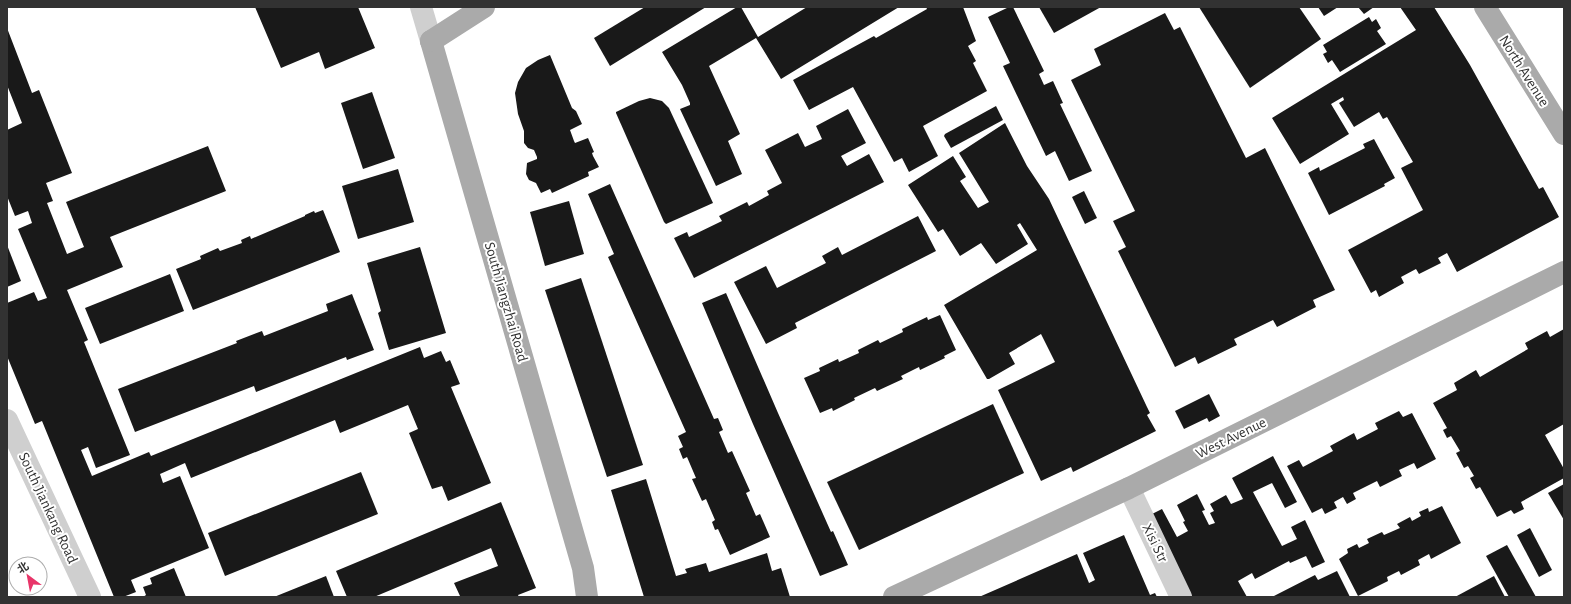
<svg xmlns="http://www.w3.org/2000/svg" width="1571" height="604" viewBox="0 0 1571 604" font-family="'Alegreya Sans','Noto Sans SC',sans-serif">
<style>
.building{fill:#191919}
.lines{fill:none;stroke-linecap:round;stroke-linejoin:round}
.minor{stroke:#cfcfcf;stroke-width:22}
.major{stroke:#aaa;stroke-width:22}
.labels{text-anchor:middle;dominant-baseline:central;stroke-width:4;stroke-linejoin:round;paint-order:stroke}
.street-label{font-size:15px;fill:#323232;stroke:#fff}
</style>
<rect width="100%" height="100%" fill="#fff"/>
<!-- building -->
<g class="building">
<path d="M255,7H358L375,48L325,69L319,52L281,68Z"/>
<path d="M645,7H706L610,66L594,38Z"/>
<path d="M737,7H741L758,37L807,7H899L781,79L756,38L709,66L740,134L728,141L742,174L716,186L680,109L690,105V103L682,85L662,52Z"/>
<path d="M926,7H963L976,41L968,46L976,61L973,63L987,91L923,126L938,156L909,172L902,158L894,162L853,87L809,110L793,80L874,36L876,38L927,9Z"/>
<path d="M1009,7H1013L1044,71L1039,74L1044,85L1053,81L1063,103L1060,104L1092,171L1069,181L1055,151L1046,156L1003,66L1010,63L988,17Z"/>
<path d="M1039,7H1101L1054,33Z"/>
<path d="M1199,7H1299L1321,39L1250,88Z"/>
<path d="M1318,7H1338L1324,16Z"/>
<path d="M1358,7H1374L1364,14Z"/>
<path d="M1400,7H1434L1470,65L1539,189L1543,187L1559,217L1457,272L1447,253L1438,258L1441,263L1419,274L1416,269L1401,277L1404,283L1379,297L1376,290L1371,293L1348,250L1423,210L1401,168L1413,162L1387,117L1383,119L1379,112L1354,127L1339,103L1344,100L1343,97L1331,104L1349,134L1300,164L1272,118L1416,30Z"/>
<path d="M1165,13L1174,30L1180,27L1246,158L1265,148L1335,290L1313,300L1316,307L1277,327L1273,320L1234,339L1237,345L1198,364L1195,357L1175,367L1118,251L1126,247L1113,221L1135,211L1071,80L1101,65L1094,49Z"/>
<path d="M1369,17L1372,22L1376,19L1381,28L1377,31L1386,44L1340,72L1332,60L1328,63L1323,54L1327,52L1323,45Z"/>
<path d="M7,28L32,93L39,90L72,173L46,183L53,201L47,203L67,254L84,247L66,202L208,146L226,191L110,237L123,267L67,290L88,340L84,342L130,455L96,468L88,447L81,450L92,476L149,452L151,456L420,347L424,358L441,351L446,362L450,360L460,384L451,387L491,483L448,501L442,486L432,489L409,433L418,429L408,405L340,433L335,420L191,478L185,463L160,474L163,483L180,476L209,548L131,580L136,592L123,597H114L42,421L35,424L7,356V303L34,292L38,301L47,298L18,229L32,223L28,211L15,216L7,196V130L22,123L7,85Z"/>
<path d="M550,55L572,108L576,111L582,124L570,130L574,141L575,143L588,138L594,152L592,153L593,156L599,167L588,172L589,176L552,193L550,189L541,193L536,183L529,180L526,174L527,163L537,159V157L534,150L528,148L524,143V131L518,114L515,93L518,82L526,68L538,60Z"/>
<path d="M372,92L395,158L363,169L341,103Z"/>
<path d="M650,98L662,101L669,108L713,203L666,224L664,222L616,113V112L639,101Z"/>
<path d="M996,106L1003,120L951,148L944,136L945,134Z"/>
<path d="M848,109L866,143L841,156L847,166L869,154L884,182L694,278L674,238L687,232L689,237L722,221L719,216L747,202L749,206L769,195L767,191L782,183L765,150L798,133L805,147L822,139L816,126Z"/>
<path d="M1005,123L1027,166L1049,199L1147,407L1150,413L1147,415L1156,431L1073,472L1071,467L1041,481L998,390L1055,362L1041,334L1009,353L1015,364L989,379H987L944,305L1037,250L1020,223L1017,225L1028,244L996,264L981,243L960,256L943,229L938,232L908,185L953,156L966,177L960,181L978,208L989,202L959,153Z"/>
<path d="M1374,139L1395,178L1384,184L1385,186L1329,215L1308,173L1319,167L1320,171L1365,148L1363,144Z"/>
<path d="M398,169L414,222L358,239L342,186Z"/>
<path d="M610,184L714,419L718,418L723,430L719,432L728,453L732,451L750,491L746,493L756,516L760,514L770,537L730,555L718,529L715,530L712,522L715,520L706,499L702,501L692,479L696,478L687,457L683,459L679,449L683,447L678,436L686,432L608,257L614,254L588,194Z"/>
<path d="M1084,191L1097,218L1085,224L1072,197Z"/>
<path d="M569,201L584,254L545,266L530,212Z"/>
<path d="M323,210L340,252L193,310L176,269L201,259L200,256L218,248L220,251L242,243L241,240L250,236L251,239L305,216V215L314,211L315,213Z"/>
<path d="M918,216L936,251L795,323L797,328L766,344L734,282L766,266L777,288L826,263L822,256L838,247L842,255Z"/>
<path d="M7,245L21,281L7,287Z"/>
<path d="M420,247L446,333L389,350L378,313L381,311L367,263Z"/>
<path d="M170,274L184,311L100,344L85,308Z"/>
<path d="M581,278L643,465L607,477L545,290Z"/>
<path d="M726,293L778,413L831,532L833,531L848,565L820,576L753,424L702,303Z"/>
<path d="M352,294L374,350L347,360L346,357L256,392L254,386L135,432L118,389L237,343L236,341L262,331L264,336L328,311L326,304Z"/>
<path d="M940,315L956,350L944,356L945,358L920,370L919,367L901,376L903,379L877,391L875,388L854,398L855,400L833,411L832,408L820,413L804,378L820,371L819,368L838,359L839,362L859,353L858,350L878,340L880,343L903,332L902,329L927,317L928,320Z"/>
<path d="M1564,329V424L1545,435L1564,469V478L1521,502L1524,509L1514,514L1511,510L1497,517L1480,487L1476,489L1470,478L1474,476L1468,466L1464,468L1456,453L1460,451L1451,436L1447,438L1443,430L1447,428L1433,403L1457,390L1454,383L1476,370L1480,377L1528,349L1525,343L1547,331L1550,337Z"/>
<path d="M1209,394L1220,416L1209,422L1207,418L1184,429L1175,411Z"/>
<path d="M993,404L1024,473L859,550L827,482Z"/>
<path d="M1399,411L1403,417L1412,413L1436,459L1417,469L1414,463L1399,470L1402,476L1380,487L1377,481L1353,493L1356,499L1347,504L1343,497L1334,502L1337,508L1325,514L1322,508L1312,513L1287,466L1299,460L1303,467L1333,451L1330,446L1354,433L1357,440L1378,429L1375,423Z"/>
<path d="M1273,456L1297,502L1285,508L1272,483L1253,492L1282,546L1297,539L1291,527L1305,520L1325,562L1312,568L1306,556L1290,563L1289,561L1255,579L1252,573L1238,581L1247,597H1185L1144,518L1162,509L1177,537L1188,531L1183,522L1185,521L1177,505L1197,494L1205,510L1202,511L1209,525L1215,523L1210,513L1214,511L1210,504L1226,495L1231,504L1243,499L1232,478Z"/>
<path d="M361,472L378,514L225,576L208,533Z"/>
<path d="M646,479L676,576L687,573L685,569L706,563L709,572L767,553L772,571L781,568L790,597H644L611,490Z"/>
<path d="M1564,484V520L1548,493Z"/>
<path d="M501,502L536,588L518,595L519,597H456L460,596L454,583L498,566L491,548L374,597H347L336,571Z"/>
<path d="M1442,506L1461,543L1431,559L1429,554L1418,560L1420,565L1401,575L1399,571L1387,577L1388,581L1358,596L1339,559L1348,553L1347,549L1357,544L1359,548L1369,543L1367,539L1382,532L1384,535L1400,528L1397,524L1410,517L1412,521L1421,516L1419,512L1428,508L1429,512Z"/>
<path d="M1530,528L1552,570L1539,577L1517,535Z"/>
<path d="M1124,535L1150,595L1155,593L1157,597H979L1077,554L1089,583L1095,580L1083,553Z"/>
<path d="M1507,545L1536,597H1509L1486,556Z"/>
<path d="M174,568L186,597H143L146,595L143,587L152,584L150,578Z"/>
<path d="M1337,571L1350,597H1272L1315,575L1318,580Z"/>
<path d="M326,576L334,597H274Z"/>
<path d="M1494,576L1505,597H1455Z"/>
</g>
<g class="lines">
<!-- minor -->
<g class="minor">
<path d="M421,7L431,41"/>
<path d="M7,420L90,597"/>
<path d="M1129,488L1181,597"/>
</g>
<!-- major -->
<g class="major">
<path d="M1485,7L1564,134"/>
<path d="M431,41L583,568L587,597"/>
<path d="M431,41L484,7"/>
<path d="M894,597L1129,488L1564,272"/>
</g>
</g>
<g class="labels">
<!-- street labels -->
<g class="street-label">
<text transform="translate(1524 71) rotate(58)">North Avenue</text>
<text transform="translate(506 302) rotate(74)">South Jiangzhai Road</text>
<text transform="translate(1231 438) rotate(-26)">West Avenue</text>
<text transform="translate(48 508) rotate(65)">South Jiankang Road</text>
<text transform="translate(1155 543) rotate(64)">Xisi Str</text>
</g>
</g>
<!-- border -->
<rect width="1571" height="604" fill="none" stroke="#323232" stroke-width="16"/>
<!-- north arrow -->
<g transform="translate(28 576) rotate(328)"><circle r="19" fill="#ffffff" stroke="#adadad"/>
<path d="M0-3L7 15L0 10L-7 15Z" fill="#e83569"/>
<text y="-6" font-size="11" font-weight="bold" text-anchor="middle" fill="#323232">北</text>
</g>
</svg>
